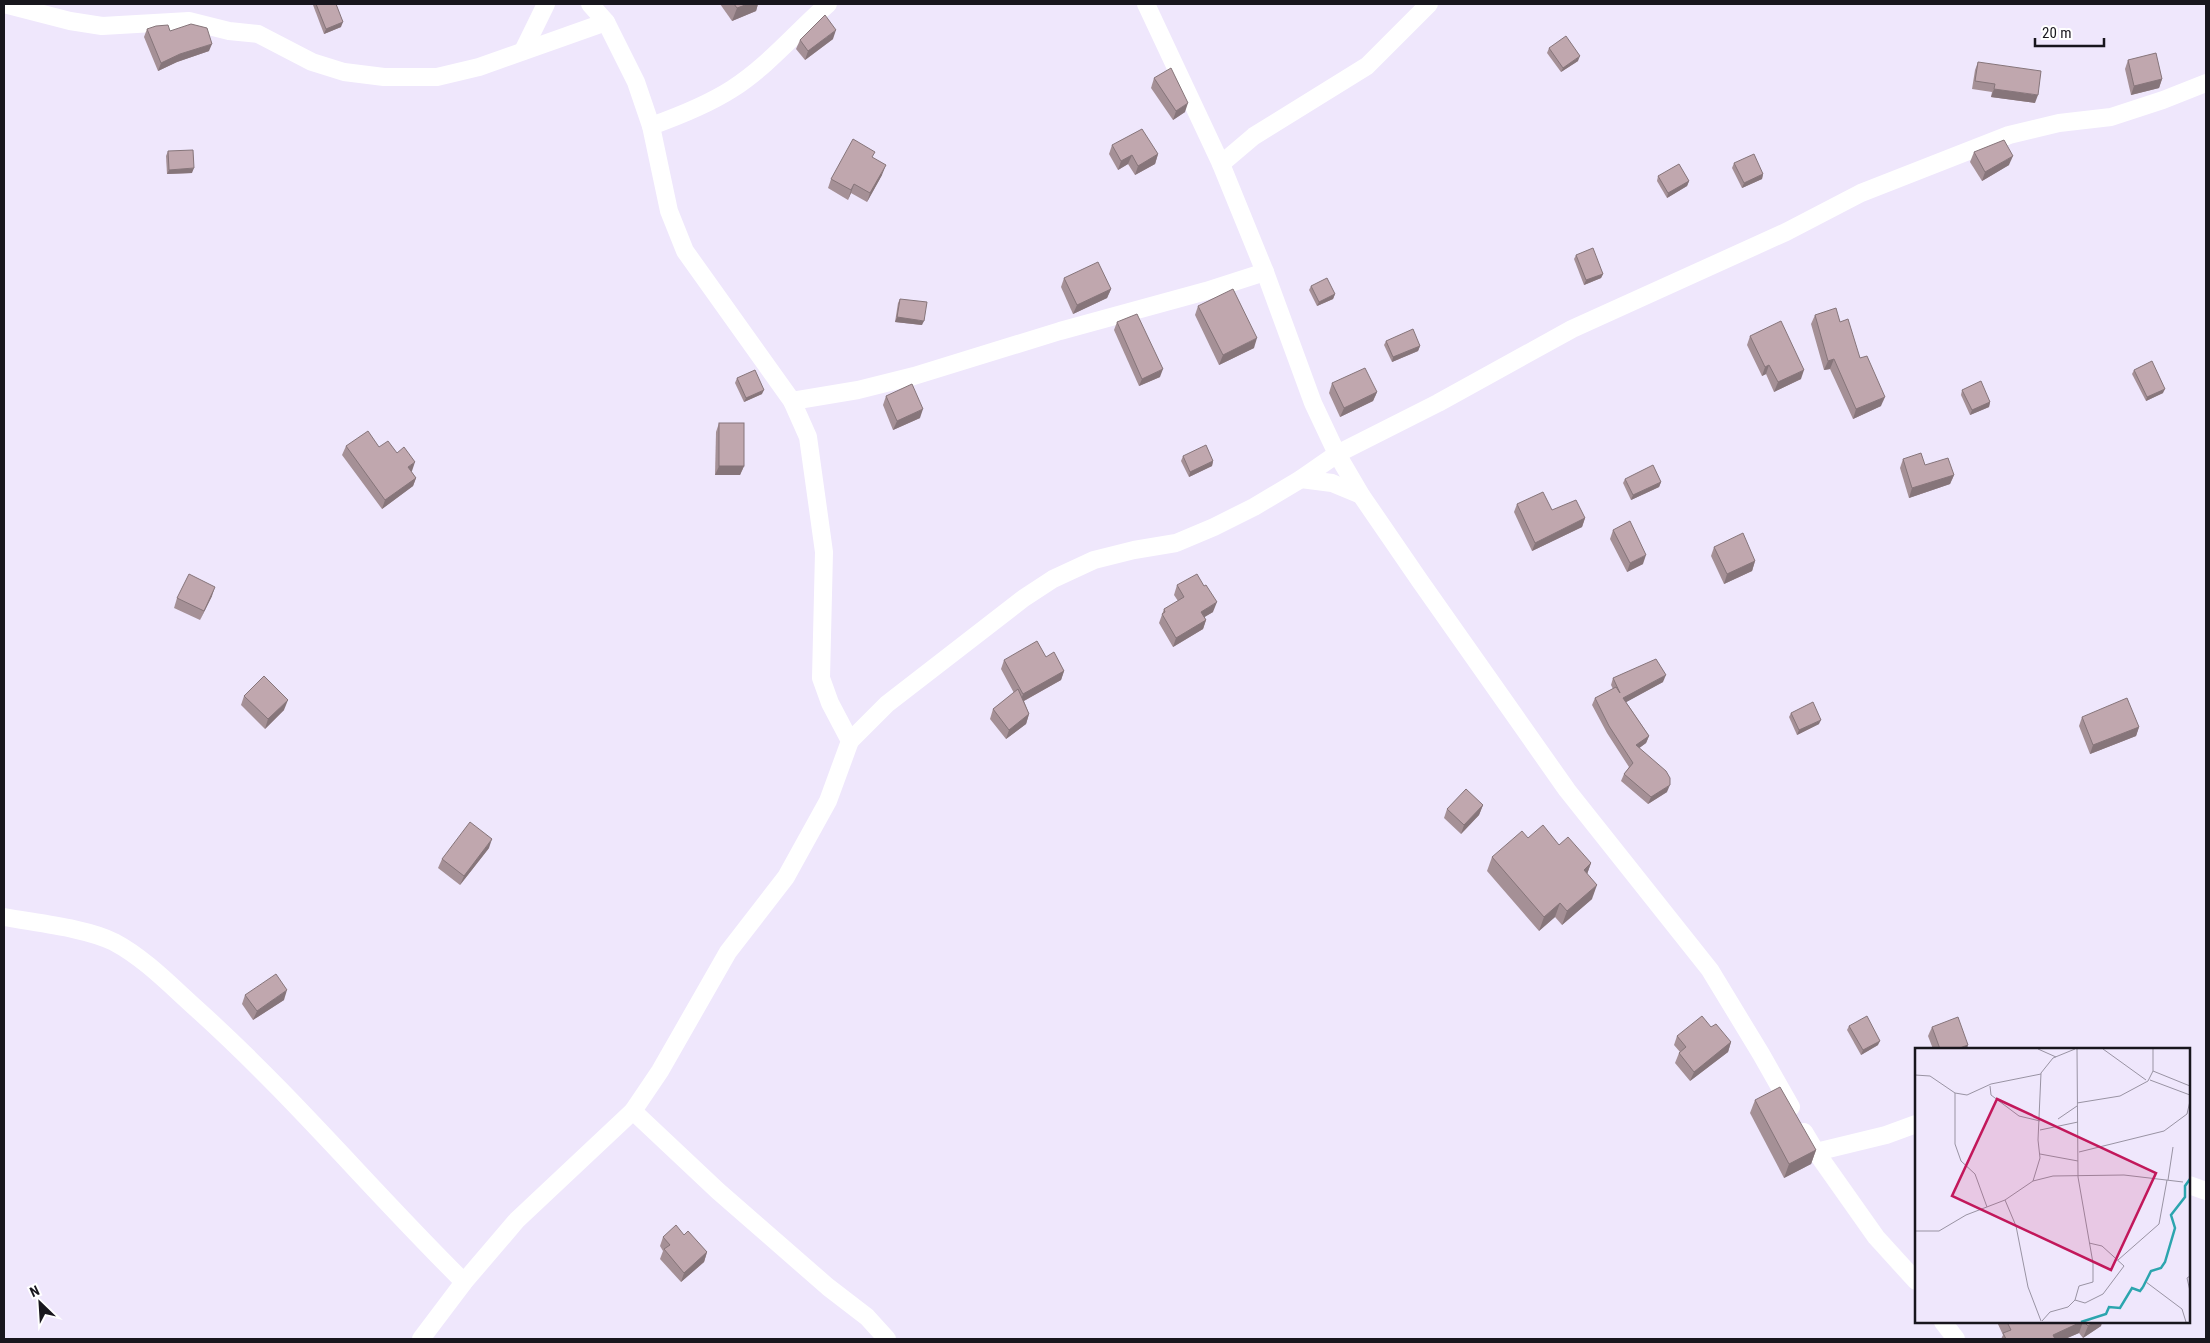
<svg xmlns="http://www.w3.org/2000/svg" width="2210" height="1343" viewBox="0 0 2210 1343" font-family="'Roboto Condensed',sans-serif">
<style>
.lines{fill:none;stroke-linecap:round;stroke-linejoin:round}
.street{stroke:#fff;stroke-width:18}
.wall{fill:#a59096}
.shaded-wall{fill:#86757a}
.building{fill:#c0a7ae;stroke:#86757a}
.inset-river{fill:none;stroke:#2ca5ae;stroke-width:2.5}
.inset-road{fill:none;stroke:#9993a3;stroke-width:1}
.view{fill:#c2185b;fill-opacity:0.15;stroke:#c2185b;stroke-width:2.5}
.inset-edge{fill:none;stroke:#18161d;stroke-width:2.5}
</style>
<rect width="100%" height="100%" fill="#efe7fc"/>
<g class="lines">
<!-- street -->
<g class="street">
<path d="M4,4L70,21L102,26L189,21L229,31L258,34L312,62L344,72L384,77H437L479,67L606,22"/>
<path d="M1146,4L1221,164L1265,272L1313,403L1337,454L1361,495L1420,581L1567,790L1710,970L1761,1054L1791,1107"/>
<path d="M523,51L546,4"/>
<path d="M651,126C679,116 707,105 732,89C768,66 796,32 828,4"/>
<path d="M1221,164L1254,136L1367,66L1429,4"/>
<path d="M792,401L858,390L914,376L1060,331L1206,291L1265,272"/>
<path d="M1301,479L1332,483L1361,495"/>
<path d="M850,741L887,704L1024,598L1053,579L1094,560L1134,550L1176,543L1214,527L1254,507L1301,479L1337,454L1438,403L1572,329L1786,232L1861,193L2009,135L2059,123L2111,117L2163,100L2206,83"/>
<path d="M4,917C36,923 86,928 114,942C146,959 173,988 199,1011C293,1096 374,1193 464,1282"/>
<path d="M633,1111L718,1191L828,1287L867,1317L887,1339"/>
<path d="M1804,1132L1816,1152L1876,1237L1916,1281"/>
<path d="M1816,1152L1886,1135L1916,1124"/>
<path d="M2189,1185L2206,1191"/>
<path d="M1943,1322L1956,1339"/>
<path d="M421,1339L464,1282L517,1220L633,1111L660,1071L728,952L786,877L828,801L850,741L830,703L821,678L824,552L808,437L792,401L685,251L669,211L651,126L636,82L606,22L590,4"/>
</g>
</g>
<!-- wall -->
<g class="wall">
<path d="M314,4H336L341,27L324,34L313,5Z"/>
<path d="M720,4H758L756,11L732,21Z"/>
<path d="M147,29L170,31L209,51L177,62L158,71L144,37Z"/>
<path d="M833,39L805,60L796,49L800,40Z"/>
<path d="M1549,48L1578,61L1561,72L1547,53Z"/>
<path d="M2128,60L2162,79L2159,88L2131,95L2125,69Z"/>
<path d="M1978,62L2035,103L1991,97L1992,92L1972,89L1975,70Z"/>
<path d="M1154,78L1185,112L1173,120L1151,88Z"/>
<path d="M1112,145L1158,154L1155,164L1135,175L1128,164L1118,170L1109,154Z"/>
<path d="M168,151L192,173L167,174L166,156Z"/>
<path d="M1974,152L2009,165L1982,181L1970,162Z"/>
<path d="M873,158L882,175L867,202L851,193L848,200L828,188L831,179Z"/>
<path d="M1734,163L1763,174L1762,179L1742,188L1732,168Z"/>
<path d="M1658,176L1689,181L1687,186L1667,198L1657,181Z"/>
<path d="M1576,255L1603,274L1601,278L1584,285L1574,259Z"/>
<path d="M1064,278L1111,289L1107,298L1073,314L1061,287Z"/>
<path d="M1311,286L1335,294L1333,299L1317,306L1309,290Z"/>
<path d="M900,299L922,325L895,322L898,303Z"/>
<path d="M1198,306L1254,348L1219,365L1195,315Z"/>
<path d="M1815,315L1840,322L1881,406L1853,419L1830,369L1824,370L1811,324Z"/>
<path d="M1117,322L1160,377L1139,386L1114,330Z"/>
<path d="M1750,336L1801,379L1774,392L1766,374L1762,376L1747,345Z"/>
<path d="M1386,341L1420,346L1418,351L1392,362L1384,345Z"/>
<path d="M2134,370L2163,393L2146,401L2132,374Z"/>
<path d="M737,378L762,394L744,402L735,383Z"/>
<path d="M1332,383L1377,392L1373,401L1340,417L1329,393Z"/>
<path d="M1962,390L1990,402L1989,407L1970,415L1961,395Z"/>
<path d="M886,396L920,418L893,430L883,405Z"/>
<path d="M719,423L744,466L740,475H715L716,432Z"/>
<path d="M346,446L379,447L397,453L412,471H411L416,478L413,486L382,509L342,455Z"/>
<path d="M1183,456L1213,461L1212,466L1189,477L1181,461Z"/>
<path d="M1903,459L1954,475L1950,484L1909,498L1900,468Z"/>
<path d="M1625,479L1661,482L1659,487L1631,500L1623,483Z"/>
<path d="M1517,504L1552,510L1585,518L1582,527L1532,551L1514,512Z"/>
<path d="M1613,530L1643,564L1627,572L1610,539Z"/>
<path d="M1714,547L1755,561L1752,571L1724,584L1711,556Z"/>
<path d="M1177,585L1213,612L1204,617L1206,620L1203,629L1173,647L1159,623L1164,609L1178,601L1174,595Z"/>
<path d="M212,596L200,620L174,608L177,598Z"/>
<path d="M1046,657L1064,671L1061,680L1024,701L1029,714L1026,724L1006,739L990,719L993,709L1014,693L1001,669L1004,660Z"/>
<path d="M1613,678L1663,682L1626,702L1649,736L1646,743L1639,748L1667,792L1648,804L1621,781L1624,774L1629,767L1607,733L1592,705L1595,698L1613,689L1611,685Z"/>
<path d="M244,696L284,710L265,729L241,705Z"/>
<path d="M1791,713L1819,724L1797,735L1789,717Z"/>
<path d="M2082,717L2139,727L2136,736L2090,754L2079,726Z"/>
<path d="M1483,805L1479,815L1461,834L1444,818L1447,809Z"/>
<path d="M1528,838L1559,845L1591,863L1587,874L1592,899L1562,925L1555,917L1539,931L1487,871L1492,857Z"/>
<path d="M489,848L460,885L438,868L442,859Z"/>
<path d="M245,995L284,1000L253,1020L242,1004Z"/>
<path d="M1849,1026L1878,1045L1861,1055L1847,1030Z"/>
<path d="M1711,1027L1731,1042L1728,1052L1690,1081L1675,1063L1679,1053L1680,1052L1674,1045L1677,1036Z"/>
<path d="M1932,1027L1967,1049H1933L1928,1036Z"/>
<path d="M1755,1100L1816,1150L1811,1164L1784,1178L1750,1113Z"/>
<path d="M684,1235L707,1252L704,1262L681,1282L660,1259L663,1251L660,1246L663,1237Z"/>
<path d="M1997,1322H2102L2101,1326L2083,1338L2079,1333L2065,1339H2001L2003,1335Z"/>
</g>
<!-- shaded-wall -->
<g class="shaded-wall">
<path d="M748,4H758L756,11L732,21L737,8Z"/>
<path d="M343,22L341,27L324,34L326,29Z"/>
<path d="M836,30L833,39L805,60L808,51Z"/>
<path d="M212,44L209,51L177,62L158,71L161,63L180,54Z"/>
<path d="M1580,56L1578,61L1561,72L1563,68Z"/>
<path d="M2162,79L2159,88L2131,95L2134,86Z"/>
<path d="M1994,89L2038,95L2035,103L1991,97Z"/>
<path d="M1188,103L1185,112L1173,120L1176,111Z"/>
<path d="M1158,154L1155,164L1135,175L1138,166Z"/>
<path d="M1132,155L1128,164L1118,170L1121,161Z"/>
<path d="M2013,156L2009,165L1982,181L1985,172Z"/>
<path d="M886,165L882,175L867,202L870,193Z"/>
<path d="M194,168L192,173L167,174L169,170Z"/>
<path d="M1763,174L1762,179L1742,188L1744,183Z"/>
<path d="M1689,181L1687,186L1667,198L1668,193Z"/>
<path d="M854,184L851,193L848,200L851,190Z"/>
<path d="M1603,274L1601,278L1584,285L1586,280Z"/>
<path d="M1111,289L1107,298L1073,314L1077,305Z"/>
<path d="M1335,294L1333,299L1317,306L1319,302Z"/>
<path d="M897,317L924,321L922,325L895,322Z"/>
<path d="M1257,338L1254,348L1219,365L1223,355Z"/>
<path d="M1420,346L1418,351L1392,362L1393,357Z"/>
<path d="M1834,359L1830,369L1824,370L1828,361Z"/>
<path d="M1769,365L1766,374L1762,376L1765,367Z"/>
<path d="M1163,369L1160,377L1139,386L1142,379Z"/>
<path d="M1804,370L1801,379L1774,392L1778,382Z"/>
<path d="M2165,389L2163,393L2146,401L2147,397Z"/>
<path d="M764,390L762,394L744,402L746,398Z"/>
<path d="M1377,392L1373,401L1340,417L1344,408Z"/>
<path d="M1885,397L1881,406L1853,419L1856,409Z"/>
<path d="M1990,402L1989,407L1970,415L1972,410Z"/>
<path d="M923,409L920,418L893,430L897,421Z"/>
<path d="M1213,461L1212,466L1189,477L1190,472Z"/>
<path d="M415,462L412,471L405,476L408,467Z"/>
<path d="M719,466H744L740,475H715Z"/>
<path d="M1954,475L1950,484L1909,498L1912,488Z"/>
<path d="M416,478L413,486L382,509L385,500Z"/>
<path d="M1661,482L1659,487L1631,500L1633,495Z"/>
<path d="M1585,518L1582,527L1532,551L1535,543Z"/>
<path d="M1646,555L1643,564L1627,572L1630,563Z"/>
<path d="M1755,561L1752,571L1724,584L1727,574Z"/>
<path d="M215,587L212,596L200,620L204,611Z"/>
<path d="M1217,602L1213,612L1198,621L1201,612Z"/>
<path d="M1206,620L1203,629L1173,647L1176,638Z"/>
<path d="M1064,671L1061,680L1020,703L1023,694Z"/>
<path d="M1666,675L1663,682L1621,705L1623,698Z"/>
<path d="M288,700L284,710L265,729L268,719Z"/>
<path d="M1029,714L1026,724L1006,739L1009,730Z"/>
<path d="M1821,720L1819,724L1797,735L1799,730Z"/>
<path d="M2139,727L2136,736L2090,754L2093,745Z"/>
<path d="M1649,736L1646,743L1634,752L1636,745Z"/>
<path d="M1670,785L1667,792L1648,804L1651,797Z"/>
<path d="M1483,805L1479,815L1461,834L1464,825Z"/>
<path d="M492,839L489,848L460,885L464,876Z"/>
<path d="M1591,863L1586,877L1584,870Z"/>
<path d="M1597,885L1592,899L1562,925L1567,911Z"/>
<path d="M1560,903L1555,917L1539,931L1544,917Z"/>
<path d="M287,990L284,1000L253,1020L257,1011Z"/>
<path d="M1880,1041L1878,1045L1861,1055L1863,1050Z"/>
<path d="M1731,1042L1728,1052L1690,1081L1694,1072Z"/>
<path d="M1968,1045L1967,1049H1957Z"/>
<path d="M1816,1150L1811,1164L1784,1178L1789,1164Z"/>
<path d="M707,1252L704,1262L681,1282L684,1273Z"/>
<path d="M2081,1322H2083L2079,1333L2065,1339H2051L2053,1335Z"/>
<path d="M2094,1322H2102L2101,1326L2083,1338L2088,1326Z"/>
</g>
<!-- building -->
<g class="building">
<path d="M316,4H336L343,22L326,29Z"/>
<path d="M734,4H748L737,8Z"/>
<path d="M825,15L836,30L808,51L800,40Z"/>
<path d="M191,24L207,28L212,44L180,54L161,63L147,29L156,26L168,25L170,31Z"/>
<path d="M1566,36L1580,56L1563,68L1549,48Z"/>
<path d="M2156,53L2162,79L2134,86L2128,60Z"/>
<path d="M1978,62L2041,71L2038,95L1994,89L1995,84L1975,81Z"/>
<path d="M1171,68L1188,103L1176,111L1154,78Z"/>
<path d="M1142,129L1158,154L1138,166L1132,155L1121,161L1112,145Z"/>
<path d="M853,139L875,152L872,157L886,165L870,193L854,184L851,190L831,179Z"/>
<path d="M2004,140L2013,156L1985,172L1974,152Z"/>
<path d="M193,150L194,168L169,170L168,151Z"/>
<path d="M1754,154L1763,174L1744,183L1734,163Z"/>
<path d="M1679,164L1689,181L1668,193L1658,176Z"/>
<path d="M1593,248L1603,274L1586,280L1576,255Z"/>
<path d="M1098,262L1111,289L1077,305L1064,278Z"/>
<path d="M1327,278L1335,294L1319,302L1311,286Z"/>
<path d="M1233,289L1257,338L1223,355L1198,306Z"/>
<path d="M900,299L927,302L924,321L897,317Z"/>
<path d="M1836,308L1840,322L1848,319L1860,358L1867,356L1885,397L1856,409L1834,359L1828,361L1815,315Z"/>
<path d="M1137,314L1163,369L1142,379L1117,322Z"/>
<path d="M1781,321L1804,370L1778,382L1769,365L1765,367L1750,336Z"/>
<path d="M1413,329L1420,346L1393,357L1386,341Z"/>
<path d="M2152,361L2165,389L2147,397L2134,370Z"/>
<path d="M1365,368L1377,392L1344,408L1332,383Z"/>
<path d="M755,370L764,390L746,398L737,378Z"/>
<path d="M1981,381L1990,402L1972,410L1962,390Z"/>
<path d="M912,384L923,409L897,421L886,396Z"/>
<rect x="719" y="423" width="25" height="43"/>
<path d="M368,431L379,447L388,441L397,453L404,447L415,462L408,467L416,478L385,500L346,446Z"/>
<path d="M1206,445L1213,461L1190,472L1183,456Z"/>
<path d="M1921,453L1925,465L1948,458L1954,475L1912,488L1903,459Z"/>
<path d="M1653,465L1661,482L1633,495L1625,479Z"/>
<path d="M1543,492L1552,510L1576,500L1585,518L1535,543L1517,504Z"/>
<path d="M1630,521L1646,555L1630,563L1613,530Z"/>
<path d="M1743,533L1755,561L1727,574L1714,547Z"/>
<path d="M189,574L215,587L204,611L177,598Z"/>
<path d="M1197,574L1204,586L1206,585L1217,602L1201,612L1206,620L1176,638L1162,614L1165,612L1164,609L1184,597L1177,585Z"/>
<path d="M1037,641L1046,657L1054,652L1064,671L1023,694L1004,660Z"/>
<path d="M1656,659L1666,675L1623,698L1649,736L1636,745L1666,771L1670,778V785L1651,797L1624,774L1633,763L1609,726L1595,698L1616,687L1620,693L1613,678Z"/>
<path d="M264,676L288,700L268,719L244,696Z"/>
<path d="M1018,689L1029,714L1009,730L993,709Z"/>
<path d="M2127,698L2139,727L2093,745L2082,717Z"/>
<path d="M1813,702L1821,720L1799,730L1791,713Z"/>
<path d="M1466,789L1483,805L1464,825L1447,809Z"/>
<path d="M470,822L492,839L464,876L442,859Z"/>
<path d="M1543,825L1559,845L1568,837L1591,863L1584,870L1597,885L1567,911L1560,903L1544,917L1492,857L1522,831L1528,838Z"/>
<path d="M276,974L287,990L257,1011L245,995Z"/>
<path d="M1702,1016L1711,1027L1716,1024L1731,1042L1694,1072L1679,1053L1686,1047L1677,1036Z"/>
<path d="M1867,1016L1880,1041L1863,1050L1849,1026Z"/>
<path d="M1958,1017L1968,1045L1957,1049H1940L1932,1027Z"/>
<path d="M1780,1087L1816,1150L1789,1164L1755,1100Z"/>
<path d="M676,1225L684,1235L688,1231L707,1252L684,1273L664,1249L670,1245L663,1237Z"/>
<path d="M2007,1322H2081L2053,1335L2055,1339H2006L2003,1333L2011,1330Z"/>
<path d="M2084,1322H2094L2088,1326Z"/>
</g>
<!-- overview -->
<g transform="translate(1915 1048)">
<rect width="275" height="275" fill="#efe7fc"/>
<path class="inset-river" d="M228,239L236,223L246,220L250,214L260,180L256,167L270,149V138L275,131M166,274L191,266L194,259L205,260L217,240L225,243L228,239"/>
<path class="inset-road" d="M123,1L141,9M188,1L231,32M238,23L275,38M0,27L15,28L40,45L52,47L76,36L126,26M235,32L275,47M75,38L76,47L104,68L125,73M40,45V96L46,113L60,126L72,159M162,55L205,48L233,33L238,23V1M143,71L162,58M125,82L163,74M164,104L249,83L272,66L275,53M125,106L163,113M253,132L258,99M118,133L138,128L209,127L268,134M90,152L101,178L113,239L126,273M0,183H24L51,167L90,152L118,133L125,110L123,92L126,25L138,10L160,1M203,212L244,176L252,132M275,228L272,230L275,243M231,234L267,261L271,274M160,252L170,255L188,246L209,218L187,198L174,195M127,273L135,264L153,259L160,252L164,238L178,234V215L163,129L162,1"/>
<path class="view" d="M82,51L241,125L196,222L37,148Z"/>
<rect width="275" height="275" class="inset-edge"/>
</g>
<!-- border -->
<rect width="2210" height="1343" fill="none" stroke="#18161d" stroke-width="10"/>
<!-- north arrow -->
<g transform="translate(40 1303) rotate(335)" stroke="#ffffff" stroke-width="4" paint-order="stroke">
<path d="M0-4L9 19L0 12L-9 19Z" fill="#18161d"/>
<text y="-8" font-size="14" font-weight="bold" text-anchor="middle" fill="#18161d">N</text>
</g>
<!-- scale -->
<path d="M2035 38v8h69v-8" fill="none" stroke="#18161d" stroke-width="2.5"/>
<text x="2042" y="38" font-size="15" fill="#18161d" stroke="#ffffff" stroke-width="4" paint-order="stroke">20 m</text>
</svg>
